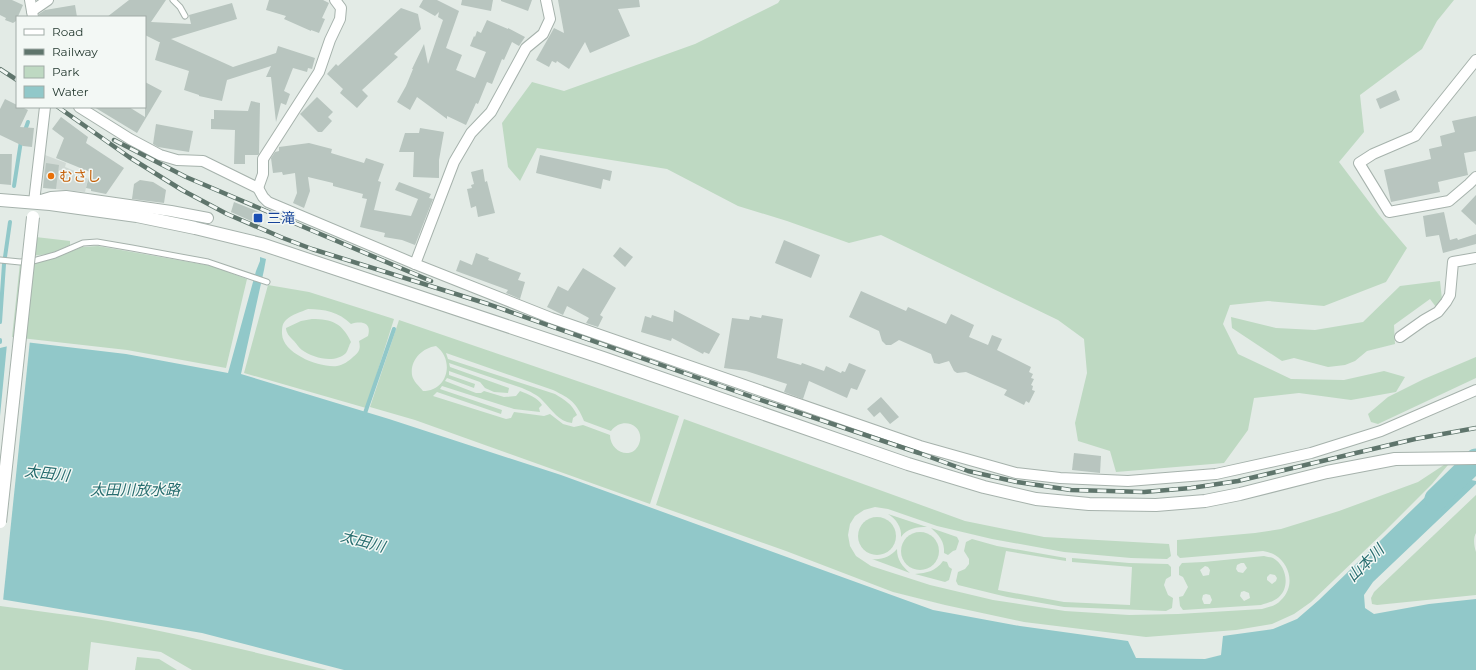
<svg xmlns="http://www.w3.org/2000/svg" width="1476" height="670" viewBox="0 0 1476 670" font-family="Montserrat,'Noto Sans JP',sans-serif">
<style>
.built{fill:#d1dad5}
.green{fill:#bed9c2;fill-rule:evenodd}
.water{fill:#91c8c9}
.pier{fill:#e3ebe6}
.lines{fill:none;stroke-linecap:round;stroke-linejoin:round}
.stream{stroke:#91c8c9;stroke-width:4}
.river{stroke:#91c8c9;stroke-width:23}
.building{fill:#b8c5bf}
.service-casing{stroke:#a6b2ac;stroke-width:7}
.minor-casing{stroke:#a6b2ac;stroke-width:12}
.tertiary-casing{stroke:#a6b2ac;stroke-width:14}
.service{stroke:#fff;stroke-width:5}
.minor{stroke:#fff;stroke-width:10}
.tertiary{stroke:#fff;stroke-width:12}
.rail-casing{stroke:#5f756c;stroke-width:4.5}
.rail{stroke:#f3f8f5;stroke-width:3;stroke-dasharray:9;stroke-linecap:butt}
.tertiary-bridge-casing{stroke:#a6b2ac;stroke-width:14;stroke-linecap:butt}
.tertiary-bridge{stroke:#fff;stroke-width:12}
.food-dot{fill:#e8710a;stroke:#f3f8f5;stroke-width:1.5}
.transit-dot{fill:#1a4fb4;stroke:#f3f8f5;stroke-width:1.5}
.labels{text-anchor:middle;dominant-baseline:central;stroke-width:3;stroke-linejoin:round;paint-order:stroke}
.food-label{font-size:14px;fill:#c56008;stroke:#f3f8f5;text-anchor:start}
.transit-label{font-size:14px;fill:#164399;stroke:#f3f8f5;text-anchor:start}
.water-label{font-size:15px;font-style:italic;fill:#266c6e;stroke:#f3f8f5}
</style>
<rect width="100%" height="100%" fill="#e3ebe6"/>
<!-- built -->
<path class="built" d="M45,155L66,163L65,167L77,172L88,179L85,192L45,188L43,186Z"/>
<!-- green -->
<g class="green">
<path d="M780,0H1454L1437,21L1422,49L1360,95L1364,132L1339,162L1379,215L1407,248L1386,282L1324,306L1268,301L1230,305L1223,324L1238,354L1291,379L1344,380L1384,371L1405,377L1396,392L1351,400L1299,393L1254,398L1248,430L1224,463L1116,472L1110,451L1078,441L1075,423L1087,373L1084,339L1058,320L881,235L849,243L787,221L738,206L667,169L537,148L520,181L508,167L502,123L532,82L564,91L695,44L778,3Z"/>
<path d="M27,236L70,241V245C51,254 46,256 25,255Z"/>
<path d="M98,246L212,266L247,279L226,368L127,350L12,337L20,263L57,257L82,247Z"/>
<path d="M1440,281L1442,299L1436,307L1430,299L1394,325L1395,344L1367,351L1355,361L1345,365L1328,367L1294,358L1282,361L1232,328L1231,317L1276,328L1315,330L1363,322L1400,286Z"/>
<path d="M268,285L309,292L394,319L366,408L244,373ZM308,309C324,309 339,312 351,324C361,321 372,322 368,336L359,341C361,349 359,352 353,357C349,361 343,365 337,366C320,368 283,354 282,334C282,328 282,324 286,320C292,314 301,312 308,309Z"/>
<path d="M312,319C332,319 342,323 351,342C349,345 348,350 346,353C335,364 313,358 302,350C299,348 297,344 294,341C290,337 286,333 286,328L301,321Z"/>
<path d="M399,320L679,416L650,504L415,420L370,407ZM436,346C455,360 448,391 423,391C419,386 413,381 412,375C410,360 422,348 436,346ZM446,353L553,390C571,399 576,402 584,421L611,431C623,415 646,426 639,444C632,461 610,452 610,435L583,425L574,427L563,424L550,414L544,416L514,412L511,418L506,419L433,396L437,392L501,414L502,410L440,389L442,386L514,409L540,412L539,408L542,405C538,398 528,394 520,391L516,396L504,397L484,391L481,393H476L445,381L447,378L474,388L475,384L449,375V371L480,382L485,388L494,392L508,393L509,388L450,367L449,363L522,388C529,391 538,395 543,401C553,411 558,421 572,423L573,418L577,415C572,404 565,400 555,394L448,359Z"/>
<path d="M1476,357V378L1378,424L1371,422L1368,414L1388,397L1424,379Z"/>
<path d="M684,419L965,521L1044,537L1169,544L1171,556L1167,559L1131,558L1064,552L992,539L937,526L888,509L875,507L864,510L855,516L850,524L848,535L850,546L856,556L871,566L930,585L993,600L1065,611L1129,615L1178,614L1262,609C1269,607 1276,606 1281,600C1295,587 1291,565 1275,555C1272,553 1267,552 1263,551L1180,558L1177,555V540L1255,533L1281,529L1339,511L1418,482L1453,459L1432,484L1385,531L1311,602L1294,614L1272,624L1236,630L1146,637L1024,622L945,605L893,592L786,551L656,505Z"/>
<path d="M1476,495V533C1473,538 1474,546 1476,552V595L1377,605L1372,604L1371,598L1374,592Z"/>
<path d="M888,514L927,527C917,527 907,528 901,537C902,527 896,519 888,514Z"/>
<circle cx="877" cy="536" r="19"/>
<path d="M931,528L957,537L959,541L956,550L953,551L948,555L944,553C945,542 939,535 931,528Z"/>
<circle cx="920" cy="551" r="19"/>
<path d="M972,539L997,546L1066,558V561L1006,551L998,590L1064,602L1130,605L1132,567L1072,562V558L1129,563L1168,564L1171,567V576L1166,579L1164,585L1168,595L1173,598L1172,608L1166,611L1064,607L1007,597L958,585L956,581L958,572L965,569L969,564V559L964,551L966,542Z"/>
<path d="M897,549C897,560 902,566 910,573L872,559C882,560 890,557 897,549Z"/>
<path d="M1264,556C1267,557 1271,557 1273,558C1287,566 1290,587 1279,597C1273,602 1267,603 1261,605L1183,610L1180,606L1179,597L1183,596L1188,587L1183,577L1179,575V567L1182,563L1204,562ZM1241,563H1244L1247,568L1243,573L1238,572L1236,569L1237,565ZM1205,566L1208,567L1210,570L1209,575L1203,576L1200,570ZM1270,574L1275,575L1277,578L1276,581L1272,584L1267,580V577ZM1244,591L1249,593L1250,598L1244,601L1240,596L1241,592ZM1206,594L1210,595L1212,600L1210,604H1204L1202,599L1203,595Z"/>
<path d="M943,561L947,562L949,567L952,569L949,580L945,582L915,574C927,573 936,571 943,561Z"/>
<path d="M0,606C36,611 72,615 108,621C182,634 254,652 327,670H192L161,652L91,642L88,670H0Z"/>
<path d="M137,657L159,659L177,670H135Z"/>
</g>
<!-- water -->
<path class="water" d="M260,257L266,259L264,270L241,374L389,419L561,475L933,610L1020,626L1128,641L1136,658L1205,659L1221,655L1223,636L1273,629L1297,619L1319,600L1448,475L1476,481V484L1373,582L1364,595L1365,608L1374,614L1429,604L1476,599V670H344L202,633L0,599V348L25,342L126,354L228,373L256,271L260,261Z"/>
<!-- pier -->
<path class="pier" d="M25,340H30L3,601H0V416L7,344Z"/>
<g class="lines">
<!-- stream -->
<g class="stream">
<path d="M24,133L28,122"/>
<path d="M14,186L21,141"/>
<path d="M0,322L4,264L10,222"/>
<path d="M0,340V342"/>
<path d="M364,416L394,329"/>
</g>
<!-- river -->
<path class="river" d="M1436,499L1476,460"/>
</g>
<!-- building -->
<g class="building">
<path d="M0,0H12L23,5L16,21L13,23L5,20L6,18L0,15Z"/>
<path d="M129,0H166L151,22L191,24L189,15L232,3L237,19L171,39L233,67L276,53L278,46L315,58L312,69L308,68L307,72L293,68L284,91L290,94L286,105L281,103L276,122L271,77H266L271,66L227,80L222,101L199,96V95L184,90L189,71L155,60L160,42H159L145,35V17H107Z"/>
<path d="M269,0H323L329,3L322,18L325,19L319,33L311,30V31L284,19L286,16L266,10Z"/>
<path d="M423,0H437L459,11L446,48L462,55L456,70L475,78L486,52L470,46L474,36L475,37L477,31L481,33L487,20L508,29V28L525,37L519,46L512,42L504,60L502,59L492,84L487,82L478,104L476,103L466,125L447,116V119L417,97L410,110L397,102L406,86L413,69H412L424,44L428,64L443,20L438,17L439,12L435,16L419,7Z"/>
<path d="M462,0H493L491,11L461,5Z"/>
<path d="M501,0H532L528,11L501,1Z"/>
<path d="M558,0H639L640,7L618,9L630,36L590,53L585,42L569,69L557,61L556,63L552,61L549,67L536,60L554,28L564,33Z"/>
<path d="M75,5L77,17H39V14L45,10Z"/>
<path d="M401,8L418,14L421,29L394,54L398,57L362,90L368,96L357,108L340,93L343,89L327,74L336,64L338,66Z"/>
<path d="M145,82L162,91L137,133L94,107H129L145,117Z"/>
<path d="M1396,90L1400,100L1380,109L1376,99Z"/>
<path d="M317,97L333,112L328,117L332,121L322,132H318L300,114Z"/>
<path d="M5,99L17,105V107H22L28,110L20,127L34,128L32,147L23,146L0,135V109Z"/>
<path d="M251,101L260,103L259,154L258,155H245V164H234L235,130L211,129V119H214V110L248,111Z"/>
<path d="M1476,116V151L1464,153L1468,175L1438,182L1440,192L1391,202L1384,170L1431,159L1429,149L1442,146L1440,136L1455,132L1452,121Z"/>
<path d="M61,117L88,137L86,143L124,168L106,194L91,191V189L86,188L90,172L56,158L64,138L52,129Z"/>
<path d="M156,124L193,131L189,152L158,147L153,144Z"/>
<path d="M420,128L444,132L439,160V178L413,177L414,152H399L405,133H419Z"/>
<path d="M309,143L332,149L331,153L364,163L366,158L384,164L378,181L381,182L374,210L411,216L418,199L395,190L399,182L431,194L429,198L433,199L415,245L402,240L384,237L385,233L360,227L367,199L362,198L363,194L333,186V183L308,177L310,191L304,208L293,203L297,193L295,173L283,175L282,172L273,173L271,158L275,152L279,151V147Z"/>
<path d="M0,154H12L11,185L0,184Z"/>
<path d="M540,155L612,171L610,181L603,179L601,189L536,173Z"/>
<path d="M46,163L59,165L56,189L43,188Z"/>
<path d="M483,169L485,182L487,181L495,213L478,217L476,206L471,208L467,189L472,188L471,185L474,184L471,172Z"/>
<path d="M140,180L153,182L166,190L164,203L132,199L134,184Z"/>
<path d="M1476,195V225L1461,211Z"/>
<path d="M234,202L264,214L260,225L231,212Z"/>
<path d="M1444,212L1450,240L1457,238L1458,240L1476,234V244L1443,253L1439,235L1426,237L1423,216Z"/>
<path d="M784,240L820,255L811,278L775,263Z"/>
<path d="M620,247L633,257L625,267L613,256Z"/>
<path d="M476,253L489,258L488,260L521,273L518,280L525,282L520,299L506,293L508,290L456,271L460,260L472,265Z"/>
<path d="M583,268L616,288L600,315L603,317L598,327L586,323L589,318L567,306L563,315L547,307L558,286L568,291Z"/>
<path d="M861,291L906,311L908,307L946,324L951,314L974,325L969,337L988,345L992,335L1002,339L997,350L1031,367L1029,372L1033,374L1031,378L1034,379L1031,385L1033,386L1032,390L1035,391L1029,403L1026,401L1024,405L1004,395L1007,390L966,372L957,373L954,371L949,361L939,364L934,363L931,354L899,340L891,345H886L882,341L879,331L849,317Z"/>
<path d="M674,310L720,334L709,354L704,352L703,354L672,338L671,341L641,332L645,316L651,318L652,315L673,322Z"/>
<path d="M762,315L783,319L777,358L801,365L802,363L824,371L826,366L841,373L842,371L845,372L849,363L866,370L857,390L851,388L847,398L809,381L803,399L784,392L787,384L746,371L724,368L732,318L749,320L750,316L761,318Z"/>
<path d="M881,397L899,417L890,424L880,412L874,417L867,409Z"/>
<path d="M1074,453L1101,456L1100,473L1072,470Z"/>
</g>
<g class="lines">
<!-- service casing -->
<g class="service-casing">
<g id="service">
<path d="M173,0L180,7L185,16"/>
<path d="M0,260L20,262L33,261L55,255L83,243L97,242L132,248L208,262L267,282"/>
</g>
</g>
<!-- minor casing -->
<g class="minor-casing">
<g id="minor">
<path d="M30,0L33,17"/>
<path d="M32,11L48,0"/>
<path d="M1476,60L1415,136L1373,154L1359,163L1389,212L1449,201L1469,184L1476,177"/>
<path d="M45,107L34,202L51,197L66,196L171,211L208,218"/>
<path d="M79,107L130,139L160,155L177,160L203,161L258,188L263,197L268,202L415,264L551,318L920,446L1016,473L1060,478L1128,481L1216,474L1311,453L1381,431L1476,390"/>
<path d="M258,188L263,174V159L319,72L330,40L340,19L341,8L335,0"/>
<path d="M415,264L454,162L471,133L491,112L526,48L543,34L550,19L546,0"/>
<path d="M1400,337L1424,320L1438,312L1446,302L1450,295L1453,262L1476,258"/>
</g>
</g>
<!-- tertiary casing -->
<g class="tertiary-casing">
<path id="tertiary" d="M0,200L50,204L137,216L195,228L261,244L603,358L908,464L984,487L1036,499L1089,504L1156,505L1205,501L1240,494L1327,472L1395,459L1476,458"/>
</g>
<!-- service -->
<use href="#service" class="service"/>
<!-- minor -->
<use href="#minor" class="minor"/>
<!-- tertiary -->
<use href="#tertiary" class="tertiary"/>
<!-- rail casing -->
<g class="rail-casing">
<g id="rail">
<path d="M0,69L17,80"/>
<path d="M58,107L129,157L182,190L227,214L283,238L312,249L488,304L758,399L919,453L968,471L1017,482L1071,490L1109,491L1144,492L1191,488L1238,481L1415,439L1476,428"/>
<path d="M114,140L186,177L431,281"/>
</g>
</g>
<!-- rail -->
<use href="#rail" class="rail"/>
<!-- tertiary-bridge casing -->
<g class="tertiary-bridge-casing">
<path id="tertiary-bridge" d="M0,522L33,217"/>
</g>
<!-- tertiary-bridge -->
<use href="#tertiary-bridge" class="tertiary-bridge"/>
</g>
<!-- markers -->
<circle class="food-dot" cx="51" cy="176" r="4"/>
<rect class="transit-dot" x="253" y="213" width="10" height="10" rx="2"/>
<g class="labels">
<!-- food labels -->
<g class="food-label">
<text x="59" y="176">むさし</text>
</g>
<!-- transit labels -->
<g class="transit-label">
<text x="267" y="218">三滝</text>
</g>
<!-- water labels -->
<g class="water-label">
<text transform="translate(47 473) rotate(7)">太田川</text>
<text x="135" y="489">太田川放水路</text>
<text transform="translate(363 541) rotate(15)">太田川</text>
<text transform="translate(1365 563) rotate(-45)">山本川</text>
</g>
</g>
<!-- legend -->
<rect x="16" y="16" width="130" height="92" fill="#f3f8f5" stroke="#a1aca7"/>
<rect x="24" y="29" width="20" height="6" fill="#ffffff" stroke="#a1aca7"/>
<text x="52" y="36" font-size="12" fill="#253a31">Road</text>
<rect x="24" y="49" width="20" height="6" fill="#5f756c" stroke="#a1aca7"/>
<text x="52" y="56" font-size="12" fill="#253a31">Railway</text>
<rect x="24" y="66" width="20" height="12" fill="#bed9c2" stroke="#a1aca7"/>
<text x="52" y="76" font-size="12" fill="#253a31">Park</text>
<rect x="24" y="86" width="20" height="12" fill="#91c8c9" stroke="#a1aca7"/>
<text x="52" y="96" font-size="12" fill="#253a31">Water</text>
</svg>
